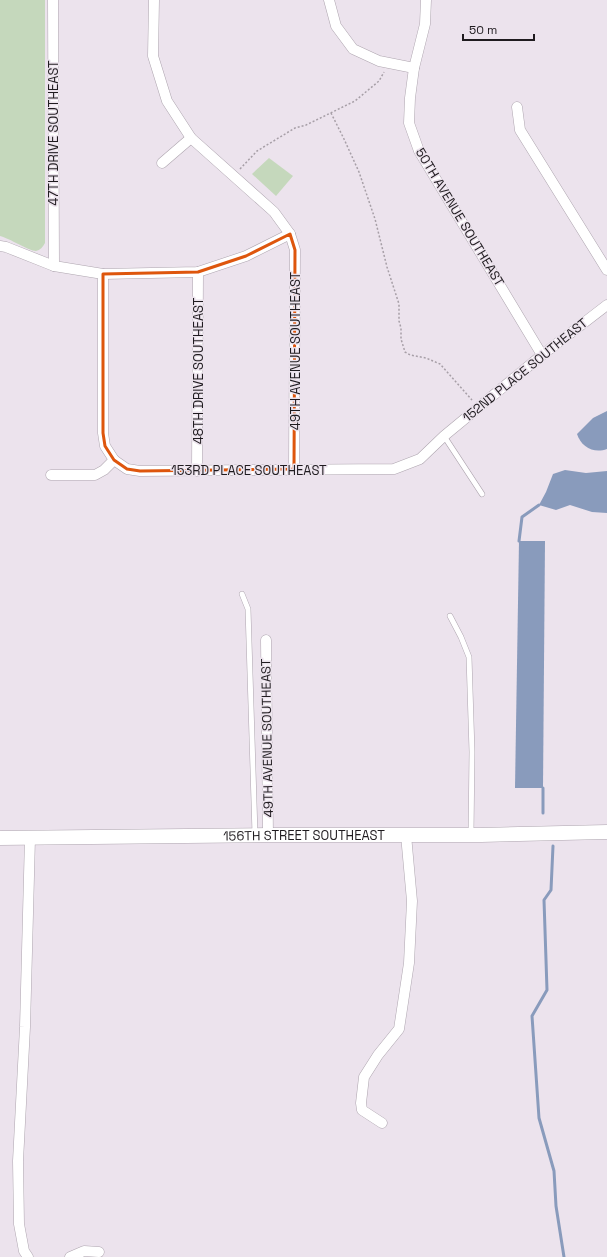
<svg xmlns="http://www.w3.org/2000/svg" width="607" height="1257" viewBox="0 0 607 1257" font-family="'Space Grotesk',sans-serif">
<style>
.green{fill:#c5d8bc}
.water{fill:#899bbc}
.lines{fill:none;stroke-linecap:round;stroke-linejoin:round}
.stream{stroke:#899bbc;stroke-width:3}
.lane-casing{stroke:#aea5af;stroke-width:6}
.street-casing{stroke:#aea5af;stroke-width:11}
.secondary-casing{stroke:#aea5af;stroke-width:15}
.path{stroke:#a79fa7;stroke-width:1.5;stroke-dasharray:2 2;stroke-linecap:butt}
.lane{stroke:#fff;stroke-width:5}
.street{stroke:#fff;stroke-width:10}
.secondary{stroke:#fff;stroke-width:14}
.marked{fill:none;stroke:#de560d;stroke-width:3;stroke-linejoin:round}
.labels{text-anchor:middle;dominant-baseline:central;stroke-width:3;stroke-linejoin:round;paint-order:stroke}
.street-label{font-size:13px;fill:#1f1b1f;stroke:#ece3ed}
</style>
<rect width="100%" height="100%" fill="#ece3ed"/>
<!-- green -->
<g class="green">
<path d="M0,0H45V243C43,247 40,250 36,251C29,251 9,238 0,236Z"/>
<path d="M269,158L293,176L276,196L252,174Z"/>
</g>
<!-- water -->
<g class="water">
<path d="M607,411V449C594,454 581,447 577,434L593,418Z"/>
<path d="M565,470L586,473L607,471V513L592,512L570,505L556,510L539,505L546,492L553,474Z"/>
<path d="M519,541H545L543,788H515Z"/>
</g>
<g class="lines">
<!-- stream -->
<g class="stream">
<path d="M519,541L522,517L539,505"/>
<path d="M543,813V788"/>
<path d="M553,846L551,890L544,900L547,990L532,1016L539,1118L554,1171L556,1206L564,1257"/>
</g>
<!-- lane casing -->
<g class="lane-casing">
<g id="lane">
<path d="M444,436L482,494"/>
<path d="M242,594L248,609L255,834"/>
<path d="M450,616L461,637L469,657L472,752L471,834"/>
</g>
</g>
<!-- street casing -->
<g class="street-casing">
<g id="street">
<path d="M53,0L54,266"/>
<path d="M154,0L153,56L167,101L191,138L274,212L290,234L295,250L294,469"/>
<path d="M329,0L336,26L353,49L379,61L414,68"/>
<path d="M426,0L425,24L414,68L410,98L409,123L419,151L542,355"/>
<path d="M517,107L520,130L607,270"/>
<path d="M162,163L191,138"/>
<path d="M0,246L6,247L54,266L103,274L198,272L246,256L290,234"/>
<path d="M103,274V433L105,446L114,460"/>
<path d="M197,471L198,272"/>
<path d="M51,475H95L104,470L114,460L127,469L140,471L394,469L420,459L444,436L542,355L607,305"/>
<path d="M266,640L268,835"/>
<path d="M382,1123L362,1110L361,1103L364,1077L378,1055L399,1029L409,963L412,901L406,835"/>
<path d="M28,1257L24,1251L19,1224L18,1161L25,1027L30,838"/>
<path d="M70,1257L84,1251L99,1252"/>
</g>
</g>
<!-- secondary casing -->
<g class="secondary-casing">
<g id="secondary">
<path id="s1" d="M0,838L268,835H481L607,832"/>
</g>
</g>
<!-- path -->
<g class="path">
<path d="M331,113L344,139L359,172L375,219L387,267L399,304V321L401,328V339L405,352L410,355L426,358L440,364L472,400"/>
<path d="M240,169L257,151L295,128L306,125L355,101L379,81L384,72"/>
</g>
<!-- lane -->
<use href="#lane" class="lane"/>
<!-- street -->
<use href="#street" class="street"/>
<!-- secondary -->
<use href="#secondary" class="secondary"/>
</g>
<!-- marked area -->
<path class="marked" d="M290,234L295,250L294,469L140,471L127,469L114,460L105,446L103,433V274L198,272L246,256Z"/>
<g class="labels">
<!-- street labels -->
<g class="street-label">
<text transform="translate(53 133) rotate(-90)">47TH DRIVE SOUTHEAST</text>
<text transform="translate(460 217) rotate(59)">50TH AVENUE SOUTHEAST</text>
<text transform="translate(295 351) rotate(-90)">49TH AVENUE SOUTHEAST</text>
<text transform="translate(525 370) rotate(-39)">152ND PLACE SOUTHEAST</text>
<text transform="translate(198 371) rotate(-90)">48TH DRIVE SOUTHEAST</text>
<text x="249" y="470">153RD PLACE SOUTHEAST</text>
<text transform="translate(267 738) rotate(-91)">49TH AVENUE SOUTHEAST</text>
<text stroke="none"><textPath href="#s1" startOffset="304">156TH STREET SOUTHEAST</textPath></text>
</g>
</g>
<!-- scale -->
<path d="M463 34v6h71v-6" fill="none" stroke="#1f1b1f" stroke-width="2"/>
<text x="469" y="34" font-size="12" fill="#1f1b1f" stroke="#ece3ed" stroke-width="3" paint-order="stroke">50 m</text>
</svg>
